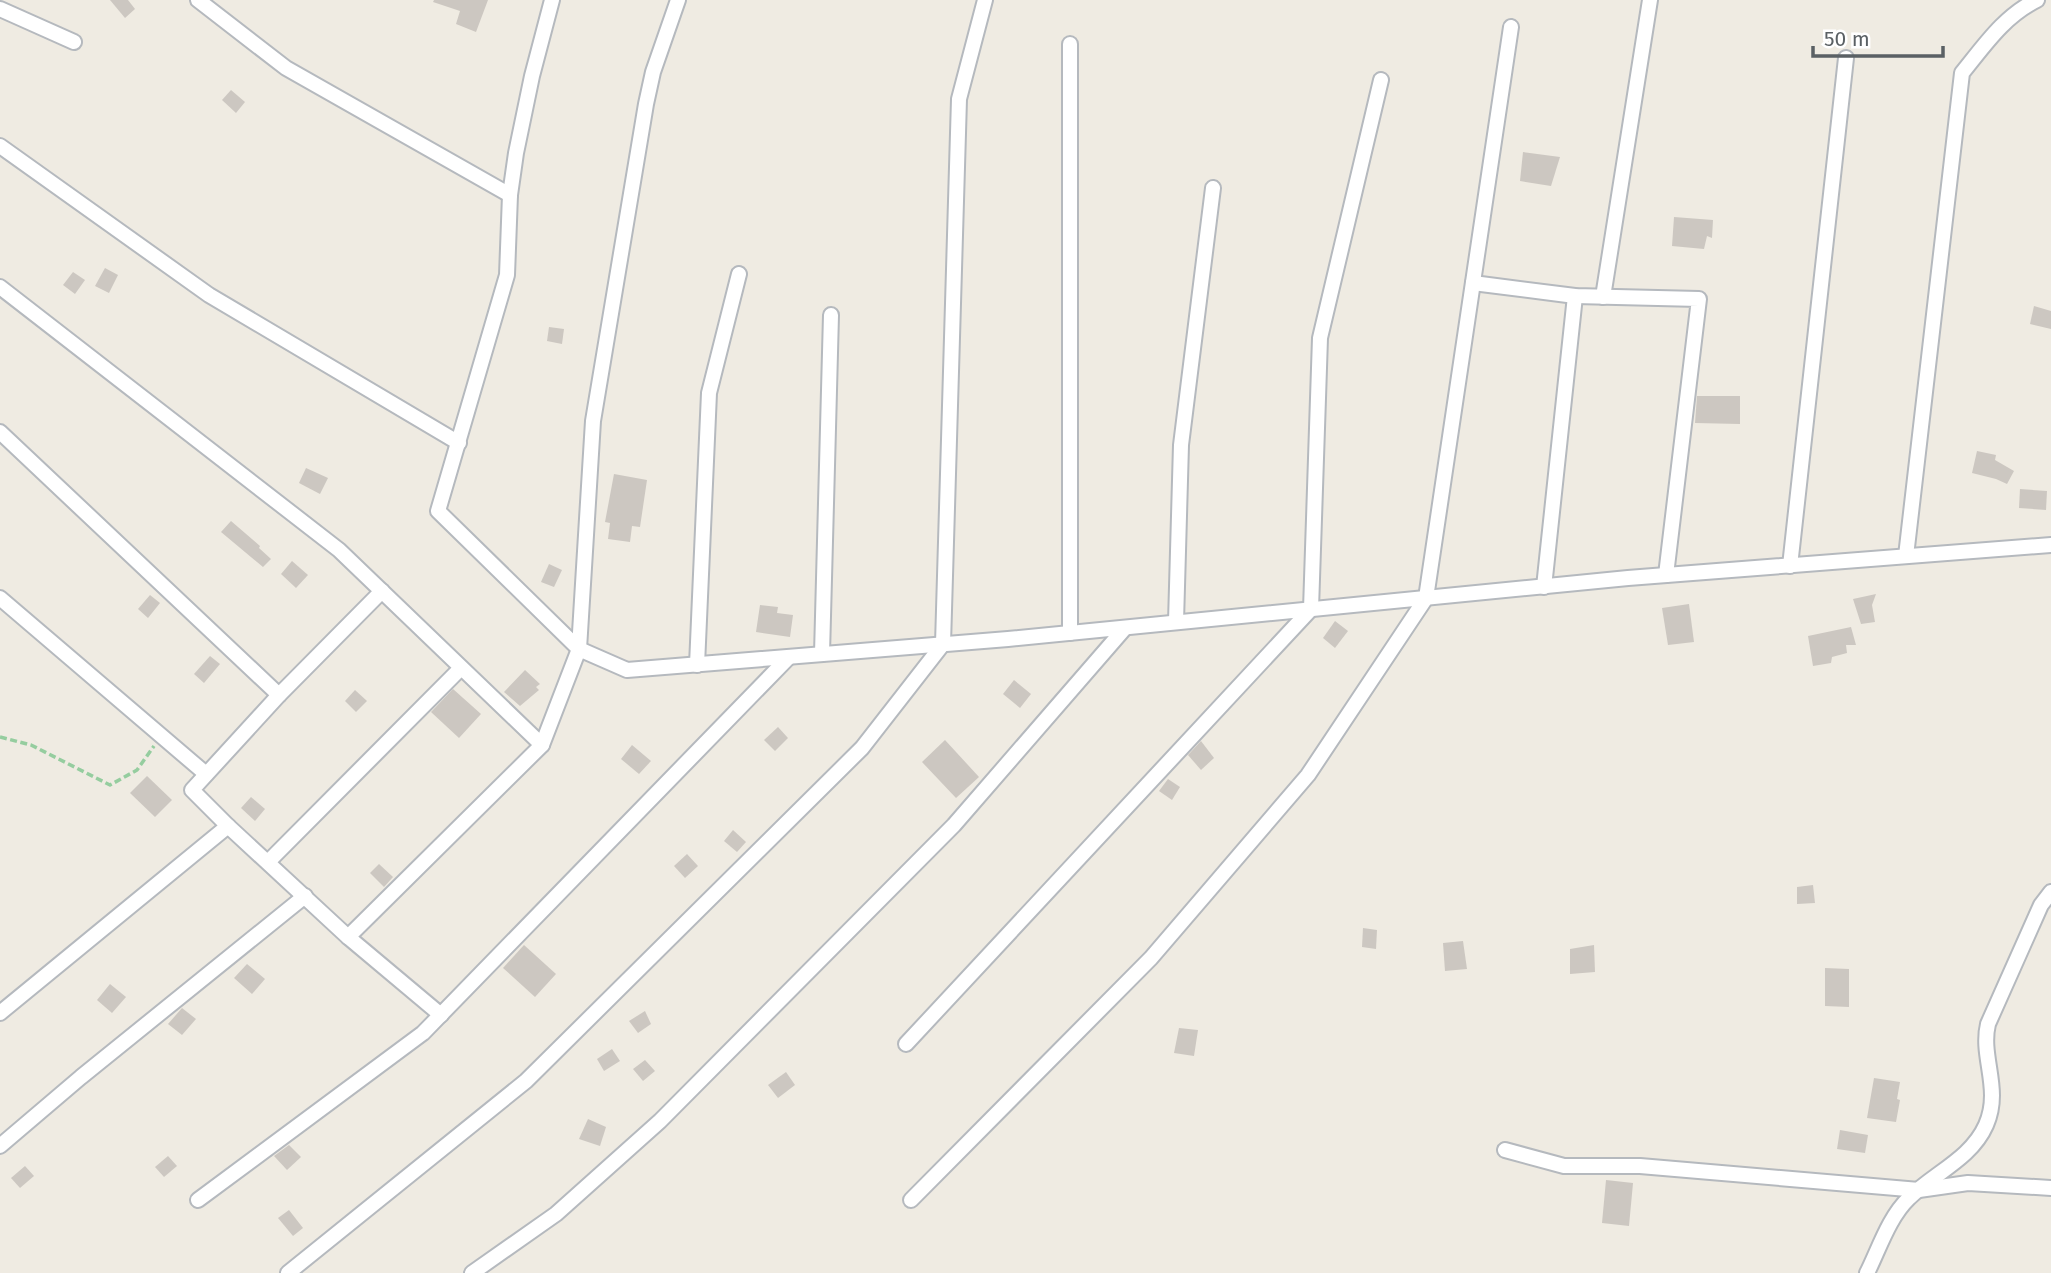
<svg xmlns="http://www.w3.org/2000/svg" width="2051" height="1273" viewBox="0 0 2051 1273" font-family="'Fira Sans',sans-serif">
<style>
.building{fill:#ccc7c1}
.lines{fill:none;stroke-linecap:round;stroke-linejoin:round}
.minor-casing{stroke:#b5b9be;stroke-width:18}
.path{stroke:#95cd9f;stroke-width:3.5;stroke-dasharray:7 3.5;stroke-linecap:butt}
.minor{stroke:#fff;stroke-width:14}
</style>
<rect width="100%" height="100%" fill="#efebe2"/>
<!-- building -->
<g class="building">
<path d="M110,0H128L135,9L125,18Z"/>
<path d="M434,0H488L476,32L456,24L460,11L433,2Z"/>
<path d="M231,90L245,102L236,113L222,100Z"/>
<path d="M1523,152L1560,157L1551,186L1520,181Z"/>
<path d="M1674,217L1713,220L1712,238L1707,236L1704,249L1672,246Z"/>
<path d="M105,268L118,275L109,293L95,286Z"/>
<path d="M73,272L85,280L75,294L63,285Z"/>
<path d="M2034,306L2051,311V329L2030,324Z"/>
<path d="M549,327L564,329L562,344L547,341Z"/>
<path d="M1697,396H1740V424L1695,423Z"/>
<path d="M1977,451L1996,455L1995,460L2014,471L2007,484L1996,479L1972,473Z"/>
<path d="M306,468L328,478L320,494L299,483Z"/>
<path d="M614,474L647,480L640,527L632,526L630,542L608,539L610,523L605,522Z"/>
<path d="M2020,489L2047,491L2046,510L2019,508Z"/>
<path d="M231,521L260,546L259,548L271,559L263,567L221,532Z"/>
<path d="M292,561L308,575L296,588L281,574Z"/>
<path d="M549,564L562,570L554,587L541,582Z"/>
<path d="M1876,594L1872,605L1875,622L1861,624L1853,599Z"/>
<path d="M150,595L160,603L148,618L138,609Z"/>
<path d="M1689,604L1694,642L1668,645L1662,608Z"/>
<path d="M760,605L778,607L777,613L793,615L790,637L756,632Z"/>
<path d="M1335,621L1348,631L1335,648L1323,638Z"/>
<path d="M1851,627L1856,645H1846L1847,653L1832,657L1831,663L1813,666L1808,636Z"/>
<path d="M210,656L220,664L204,683L194,674Z"/>
<path d="M525,670L540,684L536,687L539,690L520,706L504,692Z"/>
<path d="M1014,680L1031,694L1020,708L1003,694Z"/>
<path d="M453,689L481,714L459,738L431,712Z"/>
<path d="M355,690L367,701L356,712L345,701Z"/>
<path d="M778,727L788,738L775,751L764,740Z"/>
<path d="M945,740L979,777L956,798L922,762Z"/>
<path d="M1201,741L1214,758L1201,770L1188,755Z"/>
<path d="M632,745L651,761L639,774L621,759Z"/>
<path d="M147,776L172,800L155,817L130,793Z"/>
<path d="M1168,779L1180,787L1172,800L1159,791Z"/>
<path d="M251,797L265,809L255,821L241,808Z"/>
<path d="M733,830L746,842L737,852L724,841Z"/>
<path d="M687,854L698,866L685,878L674,866Z"/>
<path d="M379,864L393,877L384,887L370,873Z"/>
<path d="M1813,885L1815,903L1797,904V887Z"/>
<path d="M1363,928L1377,930L1376,949L1362,947Z"/>
<path d="M1463,941L1467,969L1445,971L1443,943Z"/>
<path d="M524,945L556,974L535,997L503,968Z"/>
<path d="M1594,945L1595,972L1570,974V949Z"/>
<path d="M247,964L265,979L252,994L234,978Z"/>
<path d="M1825,968L1849,969V1007L1825,1006Z"/>
<path d="M110,984L126,997L112,1013L97,1000Z"/>
<path d="M182,1008L196,1019L182,1035L168,1024Z"/>
<path d="M645,1011L651,1024L638,1033L629,1021Z"/>
<path d="M1179,1028L1198,1030L1194,1056L1174,1053Z"/>
<path d="M612,1049L620,1061L604,1071L597,1059Z"/>
<path d="M645,1060L655,1071L643,1081L633,1069Z"/>
<path d="M786,1072L795,1085L778,1098L768,1085Z"/>
<path d="M1874,1078L1900,1082L1897,1099L1900,1100L1896,1122L1867,1118Z"/>
<path d="M588,1119L606,1127L600,1146L579,1139Z"/>
<path d="M1840,1130L1868,1135L1865,1153L1837,1149Z"/>
<path d="M289,1145L301,1157L287,1170L274,1156Z"/>
<path d="M168,1156L177,1166L164,1177L155,1167Z"/>
<path d="M25,1166L34,1176L20,1188L11,1178Z"/>
<path d="M1606,1180L1633,1183L1629,1226L1602,1223Z"/>
<path d="M289,1210L303,1228L293,1236L278,1218Z"/>
</g>
<g class="lines">
<!-- minor casing -->
<g class="minor-casing">
<g id="minor">
<path d="M198,0L286,68L510,195"/>
<path d="M552,0L532,76L516,153L510,195L507,275L438,511L579,649L627,670L1008,639L1628,578L2051,545"/>
<path d="M0,9L74,42"/>
<path d="M1070,44V633"/>
<path d="M0,146L209,295L459,443"/>
<path d="M1473,283L1575,296L1699,299L1666,575"/>
<path d="M0,287L339,550L542,745"/>
<path d="M1603,297L1650,0"/>
<path d="M0,432L279,695"/>
<path d="M1906,556L1962,73C1984,46 2004,16 2037,0"/>
<path d="M1790,566L1846,58"/>
<path d="M1544,587L1575,296"/>
<path d="M382,591L279,695L192,790L228,826L348,937L542,745L579,649L593,421L646,104L653,72L678,0"/>
<path d="M0,598L206,774"/>
<path d="M1176,622L1181,445L1213,188"/>
<path d="M822,654L831,315"/>
<path d="M697,665L709,393L739,274"/>
<path d="M268,862L461,668"/>
<path d="M348,937L441,1015"/>
<path d="M0,1013L228,826"/>
<path d="M906,1044L1311,609L1320,338L1381,80"/>
<path d="M0,1146L81,1077L305,896"/>
<path d="M1505,1150L1564,1166H1640L1919,1190L1968,1183L2051,1188"/>
<path d="M198,1200L423,1033L789,657"/>
<path d="M911,1200L1151,958L1308,775L1426,598L1511,27"/>
<path d="M288,1273L526,1081L862,748L943,644L959,99L985,0"/>
<path d="M472,1273L556,1214L660,1121L954,825L1125,628"/>
<path d="M1867,1273C1879,1249 1889,1217 1909,1198C1934,1173 1971,1159 1986,1125C2002,1089 1980,1057 1988,1024L2041,905L2051,892"/>
</g>
</g>
<!-- path -->
<path class="path" d="M0,737L31,745L110,785L137,770L154,746"/>
<!-- minor -->
<use href="#minor" class="minor"/>
</g>
<!-- scale -->
<path d="M1813 46v10h130v-10" fill="none" stroke="#5a6064" stroke-width="3.5"/>
<text x="1824" y="46" font-size="21" fill="#5a6064" stroke="#ffffff" stroke-width="5" paint-order="stroke">50 m</text>
</svg>
